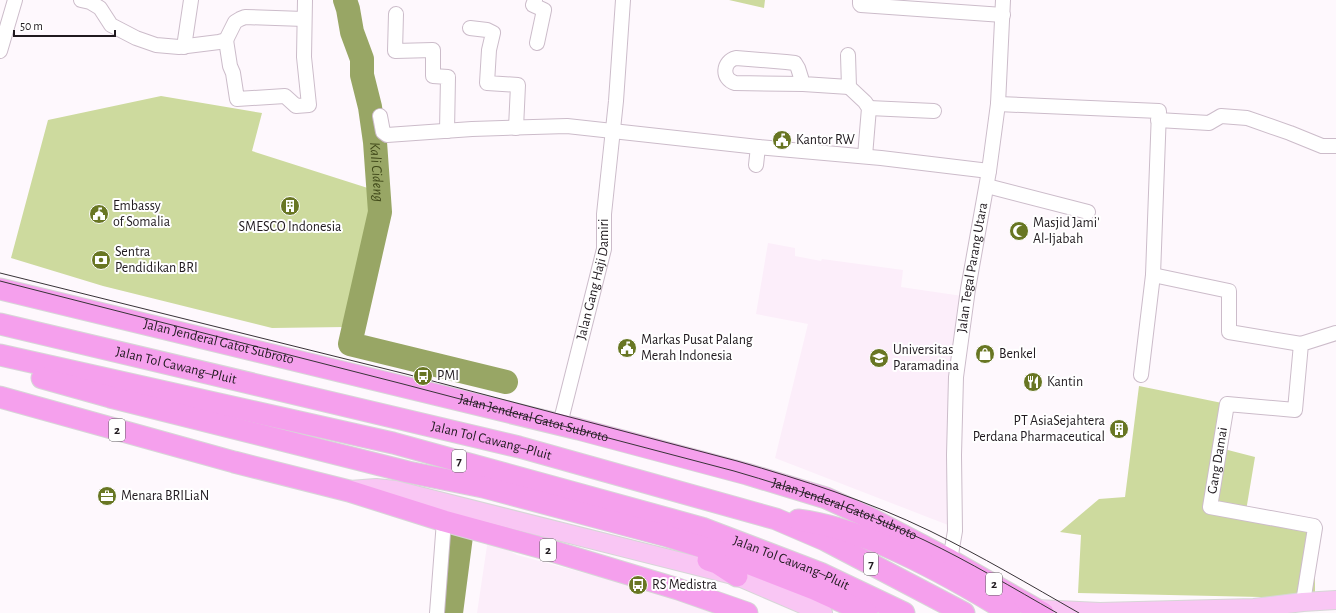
<svg xmlns="http://www.w3.org/2000/svg" width="1336" height="613" viewBox="0 0 1336 613" font-family="'Alegreya Sans',sans-serif">
<style>
.built{fill:#fceefa}
.green{fill:#cdda9e}
.lines{fill:none;stroke-linecap:round;stroke-linejoin:round}
.river{stroke:#98a665;stroke-width:24}
.minor-casing{stroke:#ccbcca;stroke-width:16}
.major-casing{stroke:#d7d6d7;stroke-width:20}
.highway-casing{stroke:#d7d6d7;stroke-width:23}
.minor{stroke:#fff;stroke-width:14}
.major{stroke:#f9c6f4;stroke-width:18}
.highway{stroke:#f5a0ed;stroke-width:21}
.tram{stroke:#383237;stroke-width:1}
.labels{text-anchor:middle;dominant-baseline:central;stroke-width:4;stroke-linejoin:round;paint-order:stroke}
.shield{fill:#fff;stroke:#635f62;stroke-width:1}
.shield-label{font-size:13px;font-weight:bold;fill:#201a1f}
.poi-label{font-size:14px;fill:#201a1f;stroke:#fff;text-anchor:start}
.street-label{font-size:14px;fill:#201a1f;stroke:#fff}
.water-label{font-size:15px;font-style:italic;fill:#414a1a;stroke:#fff}
</style>
<rect width="100%" height="100%" fill="#fef8fd"/>
<!-- built -->
<g class="built">
<path d="M768,243L795,248V256L821,261L822,259L903,270L901,287L969,297L948,525L775,458L808,324L756,314Z"/>
<path d="M488,539L517,555L663,594L712,613H477Z"/>
</g>
<!-- green -->
<g class="green">
<path d="M729,0H765L764,8Z"/>
<path d="M161,96L262,113L252,151L374,190L362,262L345,327L272,328L103,286L11,258L48,120Z"/>
<path d="M1139,386L1227,404L1224,449L1255,457L1246,511L1315,527V596L1303,598L1078,593L1081,535L1060,532L1099,499L1125,497Z"/>
</g>
<g class="lines">
<!-- river -->
<g class="river">
<path id="s1" d="M345,0L348,9L352,32L362,59V75L370,107L375,142L380,212L350,344L506,382"/>
<path d="M451,613L461,536"/>
</g>
<!-- minor casing -->
<g class="minor-casing">
<g id="minor">
<path d="M81,0L90,2L100,8L111,25L136,38L156,45L179,47L219,42L226,40L235,22L240,19L245,17L304,19"/>
<path d="M535,0L533,5L544,10L537,43"/>
<path d="M860,0V4L861,5L1003,15"/>
<path d="M396,14L395,51L433,50V76L448,77L447,131"/>
<path d="M470,28L487,30L493,33L489,50L487,83L518,85L516,128"/>
<path d="M226,40L230,66L233,73L237,99L285,96L296,106L309,105L304,57L305,0"/>
<path d="M184,47L191,0"/>
<path d="M0,51L15,0"/>
<path d="M848,55L849,87L865,102L869,108L865,156"/>
<path d="M803,84L798,68L795,63L786,62L736,58C723,61 721,79 735,83L803,84L849,87"/>
<path d="M998,104L1159,111L1153,275L1141,375"/>
<path d="M869,108L934,111"/>
<path d="M380,116L383,132L387,135L472,129L567,126L758,147L881,158L989,171"/>
<path d="M1158,120L1209,123L1221,116L1247,118L1290,133L1322,146H1336"/>
<path d="M756,165L758,147"/>
<path d="M987,186L1088,212"/>
<path d="M1153,275L1229,291V332L1301,344"/>
<path id="s2" d="M560,424L604,249V214L616,101L623,0"/>
<path id="s3" d="M950,560L955,531L954,455L956,377L968,289L989,171L998,104L1003,0"/>
<path id="s4" d="M1303,602L1315,528L1314,526L1210,507L1227,404L1295,410L1301,344L1336,333"/>
<path d="M437,613L444,521"/>
</g>
</g>
<!-- major casing -->
<g class="major-casing">
<g id="major">
<path d="M350,490L376,488L395,490L737,576L823,613"/>
<path d="M1037,609L1100,612L1254,608L1303,602L1336,600"/>
</g>
</g>
<!-- highway casing -->
<g class="highway-casing">
<g id="highway">
<path id="s5" d="M0,289L578,429L747,474L826,498L868,517L950,560L1043,613"/>
<path id="s6" d="M0,324L519,447L776,519L825,540L964,613"/>
<path id="s7" d="M0,355L393,443L702,528L820,573L904,613"/>
<path d="M42,378L110,397L408,472L483,487L667,536L724,554L814,589L867,613"/>
<path d="M0,397L234,462L349,491L444,521L542,548L678,589L747,613"/>
<path d="M798,520C829,524 858,534 886,546C929,565 970,588 1010,613"/>
<path d="M708,560L717,563L737,576"/>
</g>
</g>
<!-- minor -->
<use href="#minor" class="minor"/>
<!-- major -->
<use href="#major" class="major"/>
<!-- highway -->
<use href="#highway" class="highway"/>
<!-- tram -->
<g class="tram">
<path d="M0,273L406,374L737,461C803,480 868,501 930,531C981,556 1030,585 1079,613"/>
<path id="s8" d="M0,281L403,384L734,471C799,490 863,511 924,540C970,562 1013,588 1057,613"/>
</g>
</g>
<!-- icons -->
<defs>
<g id="civic-disc" transform="scale(1)"><circle r="9.5" fill="#687623" stroke="#fff"/><path d="M-.6-6.5H3V-4.5H.6V-3L4-1V1h2V6H-6V1h2V-1L-.6-3ZM-1.2 2.5V6h2.4V2.5Z" fill="#fff"/></g>
<g id="building-disc" transform="scale(1)"><circle r="9.5" fill="#687623" stroke="#fff"/><path d="M-4-6H4V6H1V3H-1V6H-4ZM-2.5-4.3h1.7v1.8h-1.7ZM.8-4.3h1.7v1.8H.8ZM-2.5-1h1.7V.8h-1.7ZM.8-1h1.7V.8H.8Z" fill="#fff"/></g>
<g id="mosque-disc" transform="scale(1)"><circle r="9.5" fill="#687623" stroke="#fff"/><path d="M3.5-4.9A6 6 0 1 0 3.5 4.9A5 5 0 1 1 3.5-4.9Z" fill="#fff"/></g>
<g id="bank-disc" transform="scale(1)"><circle r="9.5" fill="#687623" stroke="#fff"/><path d="M-6-4H6V4H-6ZM0-2.3a2.3 2.3 0 1 0 0 4.6a2.3 2.3 0 1 0 0-4.6Z" fill="#fff"/></g>
<g id="shop-disc" transform="scale(1)"><circle r="9.5" fill="#687623" stroke="#fff"/><path d="M-5-2.5h2.3a2.7 3.5 0 0 1 5.4 0H5L5.5 6h-11ZM-1.5-2.5h3a1.5 2.3 0 0 0-3 0Z" fill="#fff"/></g>
<g id="university-disc" transform="scale(1)"><circle r="9.5" fill="#687623" stroke="#fff"/><path d="M0-5L7-2L0 1L-7-2ZM-4 1L0 2.5L4 1V4Q0 6-4 4Z" fill="#fff"/></g>
<g id="bus-disc" transform="scale(1)"><circle r="9.5" fill="#687623" stroke="#fff"/><path d="M-5-6H5V4H4V6H2V4H-2V6H-4V4H-5ZM-3.5-4V0h7V-4ZM-3.5 1.2v1.5H-2V1.2ZM2 1.2v1.5H3.5V1.2Z" fill="#fff"/></g>
<g id="restaurant-disc" transform="scale(1)"><circle r="9.5" fill="#687623" stroke="#fff"/><path d="M-5-6h1v4h1v-4h1v4h1v-4h1v5L-1.5 .5V6h-2V.5L-5-1ZM5-6V6H3V1.5H1.5Q1.5-4 5-6Z" fill="#fff"/></g>
<g id="office-disc" transform="scale(1)"><circle r="9.5" fill="#687623" stroke="#fff"/><path d="M-6-3h4V-5.5h4V-3h4V5H-6ZM-1-4.5V-3h2v-1.5ZM-6 0V1H6V0Z" fill="#fff"/></g>
</defs>
<g fill-rule="evenodd">
<use href="#civic-disc" x="782" y="140"/>
<use href="#building-disc" x="290" y="206"/>
<use href="#civic-disc" x="99" y="214"/>
<use href="#mosque-disc" x="1019" y="231"/>
<use href="#bank-disc" x="101" y="260"/>
<use href="#civic-disc" x="627" y="348"/>
<use href="#shop-disc" x="985" y="354"/>
<use href="#university-disc" x="879" y="358"/>
<use href="#bus-disc" x="423" y="376"/>
<use href="#restaurant-disc" x="1033" y="382"/>
<use href="#building-disc" x="1119" y="429"/>
<use href="#office-disc" x="107" y="496"/>
<use href="#bus-disc" x="638" y="585"/>
</g>
<g class="labels">
<!-- shield labels -->
<g class="shield">
<rect x="109" y="419" width="16" height="22" rx="3"/>
<rect x="452" y="450" width="14" height="22" rx="3"/>
<rect x="540" y="539" width="16" height="22" rx="3"/>
<rect x="864" y="553" width="14" height="22" rx="3"/>
<rect x="986" y="573" width="16" height="22" rx="3"/>
</g>
<g class="shield-label">
<text x="117" y="430">2</text>
<text x="459" y="461">7</text>
<text x="548" y="550">2</text>
<text x="871" y="564">7</text>
<text x="994" y="584">2</text>
</g>
<!-- poi labels -->
<g class="poi-label">
<text x="796" y="140">Kantor RW</text>
<text x="113" y="206">Embassy<tspan x="113" dy="16">of Somalia</tspan></text>
<text x="1033" y="223">Masjid Jami'<tspan x="1033" dy="16">Al-Ijabah</tspan></text>
<text x="290" y="227" text-anchor="middle">SMESCO Indonesia</text>
<text x="115" y="252">Sentra<tspan x="115" dy="16">Pendidikan BRI</tspan></text>
<text x="641" y="340">Markas Pusat Palang<tspan x="641" dy="16">Merah Indonesia</tspan></text>
<text x="893" y="350">Universitas<tspan x="893" dy="16">Paramadina</tspan></text>
<text x="999" y="354">Benkel</text>
<text x="437" y="376">PMI</text>
<text x="1047" y="382">Kantin</text>
<text x="1105" y="421" text-anchor="end">PT AsiaSejahtera<tspan x="1105" dy="16">Perdana Pharmaceutical</tspan></text>
<text x="121" y="496">Menara BRILiaN</text>
<text x="652" y="585">RS Medistra</text>
</g>
<!-- street labels -->
<g class="street-label">
<text stroke="none"><textPath href="#s3" startOffset="294">Jalan Tegal Parang Utara</textPath></text>
<text stroke="none"><textPath href="#s2" startOffset="149">Jalan Gang Haji Damiri</textPath></text>
<text stroke="none"><textPath href="#s5" startOffset="225">Jalan Jenderal Gatot Subroto</textPath></text>
<text stroke="none"><textPath href="#s6" startOffset="181">Jalan Tol Cawang–Pluit</textPath></text>
<text stroke="none"><textPath href="#s8" startOffset="551">Jalan Jenderal Gatot Subroto</textPath></text>
<text stroke="none"><textPath href="#s6" startOffset="505">Jalan Tol Cawang–Pluit</textPath></text>
<text stroke="none"><textPath href="#s4" startOffset="230">Gang Damai</textPath></text>
<text stroke="none"><textPath href="#s8" startOffset="875">Jalan Jenderal Gatot Subroto</textPath></text>
<text stroke="none"><textPath href="#s7" startOffset="819">Jalan Tol Cawang–Pluit</textPath></text>
</g>
<!-- water labels -->
<g class="water-label">
<text stroke="none"><textPath href="#s1" startOffset="176">Kali Cideng</textPath></text>
</g>
</g>
<!-- scale -->
<path d="M14 30v6h101v-6" fill="none" stroke="#201a1f" stroke-width="2"/>
<text x="20" y="30" font-size="12" fill="#201a1f" stroke="#ffffff" stroke-width="3" paint-order="stroke">50 m</text>
</svg>
